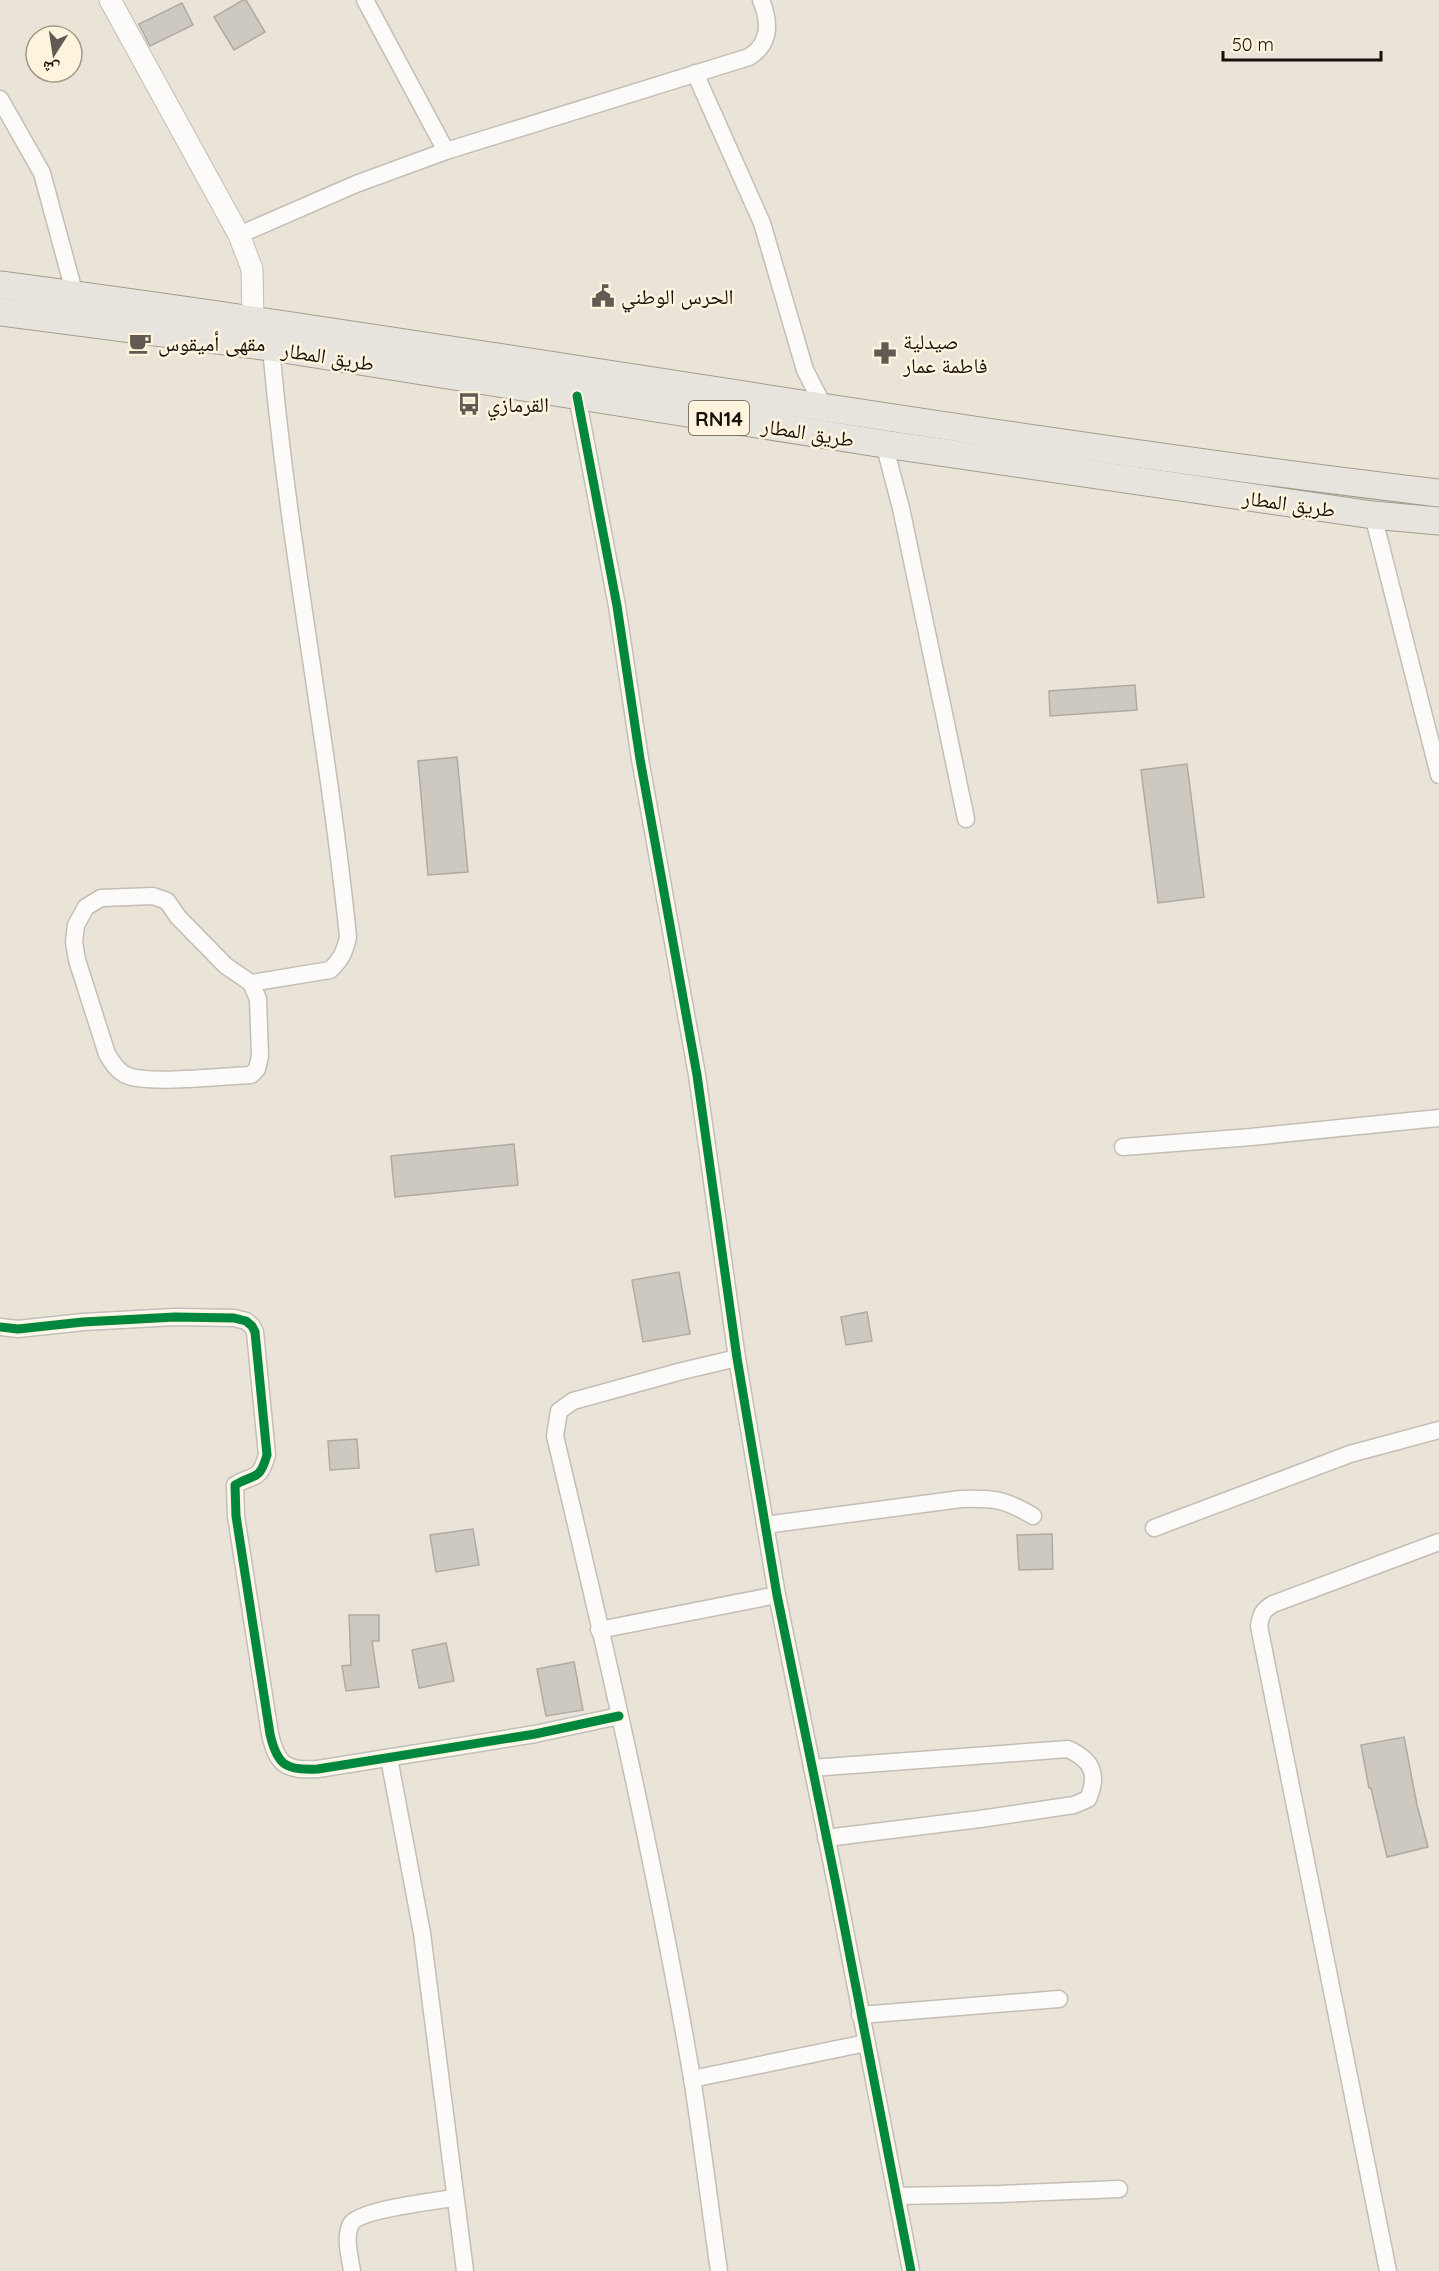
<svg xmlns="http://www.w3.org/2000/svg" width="1439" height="2271" viewBox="0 0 1439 2271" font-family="Quicksand,'Noto Naskh Arabic',sans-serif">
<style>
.building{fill:#cec9c0;stroke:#afaaa2;stroke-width:1.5}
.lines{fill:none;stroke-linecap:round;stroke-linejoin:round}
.minor-casing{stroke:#c3beb6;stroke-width:19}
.tertiary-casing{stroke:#c3beb6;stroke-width:23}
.primary-casing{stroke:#a49d8d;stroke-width:29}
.minor{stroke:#fcfbf9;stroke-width:16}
.tertiary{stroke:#fcfbf9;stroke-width:21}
.primary{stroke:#e7e4dd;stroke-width:27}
.cycleway-casing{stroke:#fef3dd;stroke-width:13}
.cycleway{stroke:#00873e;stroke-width:9}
.labels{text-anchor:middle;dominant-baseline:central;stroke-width:5;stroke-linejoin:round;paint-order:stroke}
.shield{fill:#fef3dd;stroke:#5c564a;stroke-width:1.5}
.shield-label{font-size:20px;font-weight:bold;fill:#16120b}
.poi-label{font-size:21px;fill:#16120b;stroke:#fef3dd;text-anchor:start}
.street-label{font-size:21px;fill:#16120b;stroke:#fef3dd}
</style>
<rect width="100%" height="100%" fill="#e9e3d8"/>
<!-- building -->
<g class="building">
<path d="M243,0H246L265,32L234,50L214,17Z"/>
<path d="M182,3L193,25L150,46L139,24Z"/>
<path d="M1135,685L1137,710L1050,716L1049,691Z"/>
<path d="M457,757L468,872L428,875L418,761Z"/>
<path d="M1187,764L1204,897L1158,903L1141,770Z"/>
<path d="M514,1144L518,1185L395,1197L391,1156Z"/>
<path d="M679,1272L690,1334L643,1342L632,1280Z"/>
<path d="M867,1312L872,1341L846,1345L841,1317Z"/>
<path d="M357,1439L359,1468L330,1470L328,1441Z"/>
<path d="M473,1529L479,1565L436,1572L430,1535Z"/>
<path d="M1052,1534L1053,1569L1019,1570L1017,1535Z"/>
<path d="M349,1615H379V1641H372L379,1687L346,1691L342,1666L351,1665Z"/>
<path d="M446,1643L454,1681L419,1688L412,1650Z"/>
<path d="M574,1662L583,1710L546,1716L537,1669Z"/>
<path d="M1404,1737L1417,1805L1428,1847L1387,1857L1371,1788H1369L1361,1745Z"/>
</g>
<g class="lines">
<!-- minor casing -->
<g class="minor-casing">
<g id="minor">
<path d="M365,0L446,151"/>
<path d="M695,73L762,223L805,370L824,407"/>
<path d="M0,99L42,173L75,295"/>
<path d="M239,235L356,184L446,151L749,57C771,43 770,22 761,0"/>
<path d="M577,396L617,606L640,759L697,1075L737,1358L777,1595L836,1884L911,2271"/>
<path d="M884,444L901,508L966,819"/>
<path d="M1373,515L1439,775"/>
<path d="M153,896L167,901L178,917L226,966L251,983L258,999L260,1056L257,1069L251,1075C224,1076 147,1085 126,1075C117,1071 112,1062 107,1054L77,960L74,942L76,925L86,907L101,898Z"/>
<path d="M251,983L330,970C341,960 345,951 348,937C328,739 288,544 271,347"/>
<path d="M1123,1147L1251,1137L1439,1118"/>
<path d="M0,1327L18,1329L83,1322L175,1317L234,1318L246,1321L252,1326L255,1332L267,1455C259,1482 255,1473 235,1485L236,1516L270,1734C277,1765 286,1771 318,1769L535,1734L619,1716"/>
<path d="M765,1525L961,1499C995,1498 1004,1499 1033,1516"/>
<path d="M1154,1528L1350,1454L1439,1430"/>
<path d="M599,1630L777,1595"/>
<path d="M389,1758L422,1933L465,2271"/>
<path d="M812,1768L1068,1749C1092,1760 1099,1774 1088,1799L1074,1805L980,1819L826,1838"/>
<path d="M860,2015L1059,1999"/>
<path d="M692,2079L866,2043"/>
<path d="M897,2196L1001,2194L1119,2189"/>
<path d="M352,2271C350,2257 344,2237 351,2224C359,2210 435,2201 454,2198"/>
<path d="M719,2271C710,2207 702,2142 692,2078C655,1862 606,1649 555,1436L559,1411L573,1401L682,1371L737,1358"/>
<path d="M1388,2271L1259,1626C1261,1614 1263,1610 1273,1604L1439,1542"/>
</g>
</g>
<!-- tertiary casing -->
<g class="tertiary-casing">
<path id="tertiary" d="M110,0L239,235L252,269L253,320L251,334"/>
</g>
<!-- primary casing -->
<g class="primary-casing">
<g id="primary">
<path d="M0,285C480,348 958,436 1439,493"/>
<path d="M0,312L271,347L884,444L1373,515L1439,521"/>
</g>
</g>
<!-- minor -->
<use href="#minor" class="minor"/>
<!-- tertiary -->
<use href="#tertiary" class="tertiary"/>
<!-- primary -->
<use href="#primary" class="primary"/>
<!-- cycleway casing -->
<g class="cycleway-casing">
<g id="cycleway">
<path d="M577,396L617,606L640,759L697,1075L737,1358L777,1595L836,1884L911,2271"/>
<path d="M0,1327L18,1329L83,1322L175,1317L234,1318L246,1321L252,1326L255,1332L267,1455C259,1482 255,1473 235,1485L236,1516L270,1734C277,1765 286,1771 318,1769L535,1734L619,1716"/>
</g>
</g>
<!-- cycleway -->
<use href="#cycleway" class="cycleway"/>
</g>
<!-- icons -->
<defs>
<g id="civic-bare" transform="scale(1.8)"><path d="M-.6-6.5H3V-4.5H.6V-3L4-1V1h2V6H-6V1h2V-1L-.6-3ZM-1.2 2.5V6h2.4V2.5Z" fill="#605b53" stroke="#fef3dd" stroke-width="2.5" paint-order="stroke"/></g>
<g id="cafe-bare" transform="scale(1.8)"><path d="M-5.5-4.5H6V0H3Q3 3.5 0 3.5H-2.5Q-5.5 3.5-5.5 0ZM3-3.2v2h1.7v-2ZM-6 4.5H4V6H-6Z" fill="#605b53" stroke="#fef3dd" stroke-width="2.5" paint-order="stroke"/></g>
<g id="pharmacy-bare" transform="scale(1.8)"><path d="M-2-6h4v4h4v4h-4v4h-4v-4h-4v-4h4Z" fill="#605b53" stroke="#fef3dd" stroke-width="2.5" paint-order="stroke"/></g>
<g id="bus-bare" transform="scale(1.8)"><path d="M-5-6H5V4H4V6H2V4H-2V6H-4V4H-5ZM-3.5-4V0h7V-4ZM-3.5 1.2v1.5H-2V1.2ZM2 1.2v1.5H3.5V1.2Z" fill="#605b53" stroke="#fef3dd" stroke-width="2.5" paint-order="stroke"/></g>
</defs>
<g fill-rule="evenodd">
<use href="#civic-bare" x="603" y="296"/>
<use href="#cafe-bare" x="140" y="343"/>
<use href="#pharmacy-bare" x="885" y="353"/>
<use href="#bus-bare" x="469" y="404"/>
</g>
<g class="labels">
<!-- shield labels -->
<rect class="shield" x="689" y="401" width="60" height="34" rx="4.5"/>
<g class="shield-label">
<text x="719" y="418">RN14</text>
</g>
<!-- poi labels -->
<g class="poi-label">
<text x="621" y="296">الحرس الوطني</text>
<text x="903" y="341">صيدلية<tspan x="903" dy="24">فاطمة عمار</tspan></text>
<text x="158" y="343">مقهى أميقوس</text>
<text x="487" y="404">القرمازي</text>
</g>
<!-- street labels -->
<g class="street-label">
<text transform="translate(328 356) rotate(9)">طريق المطار</text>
<text transform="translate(808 432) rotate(9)">طريق المطار</text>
<text transform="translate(1289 503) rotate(8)">طريق المطار</text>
</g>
</g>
<!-- north arrow -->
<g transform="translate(54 54) rotate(192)"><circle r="28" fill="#fef3dd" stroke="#a19989" stroke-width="1.5"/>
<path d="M0-4.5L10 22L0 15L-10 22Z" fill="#605b53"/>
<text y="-9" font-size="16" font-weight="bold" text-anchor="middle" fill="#16120b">ش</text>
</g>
<!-- scale -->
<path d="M1223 51v9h158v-9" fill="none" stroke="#16120b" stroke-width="3"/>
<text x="1232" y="51" font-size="18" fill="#16120b" stroke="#fef3dd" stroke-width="4.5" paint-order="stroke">50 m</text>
</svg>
